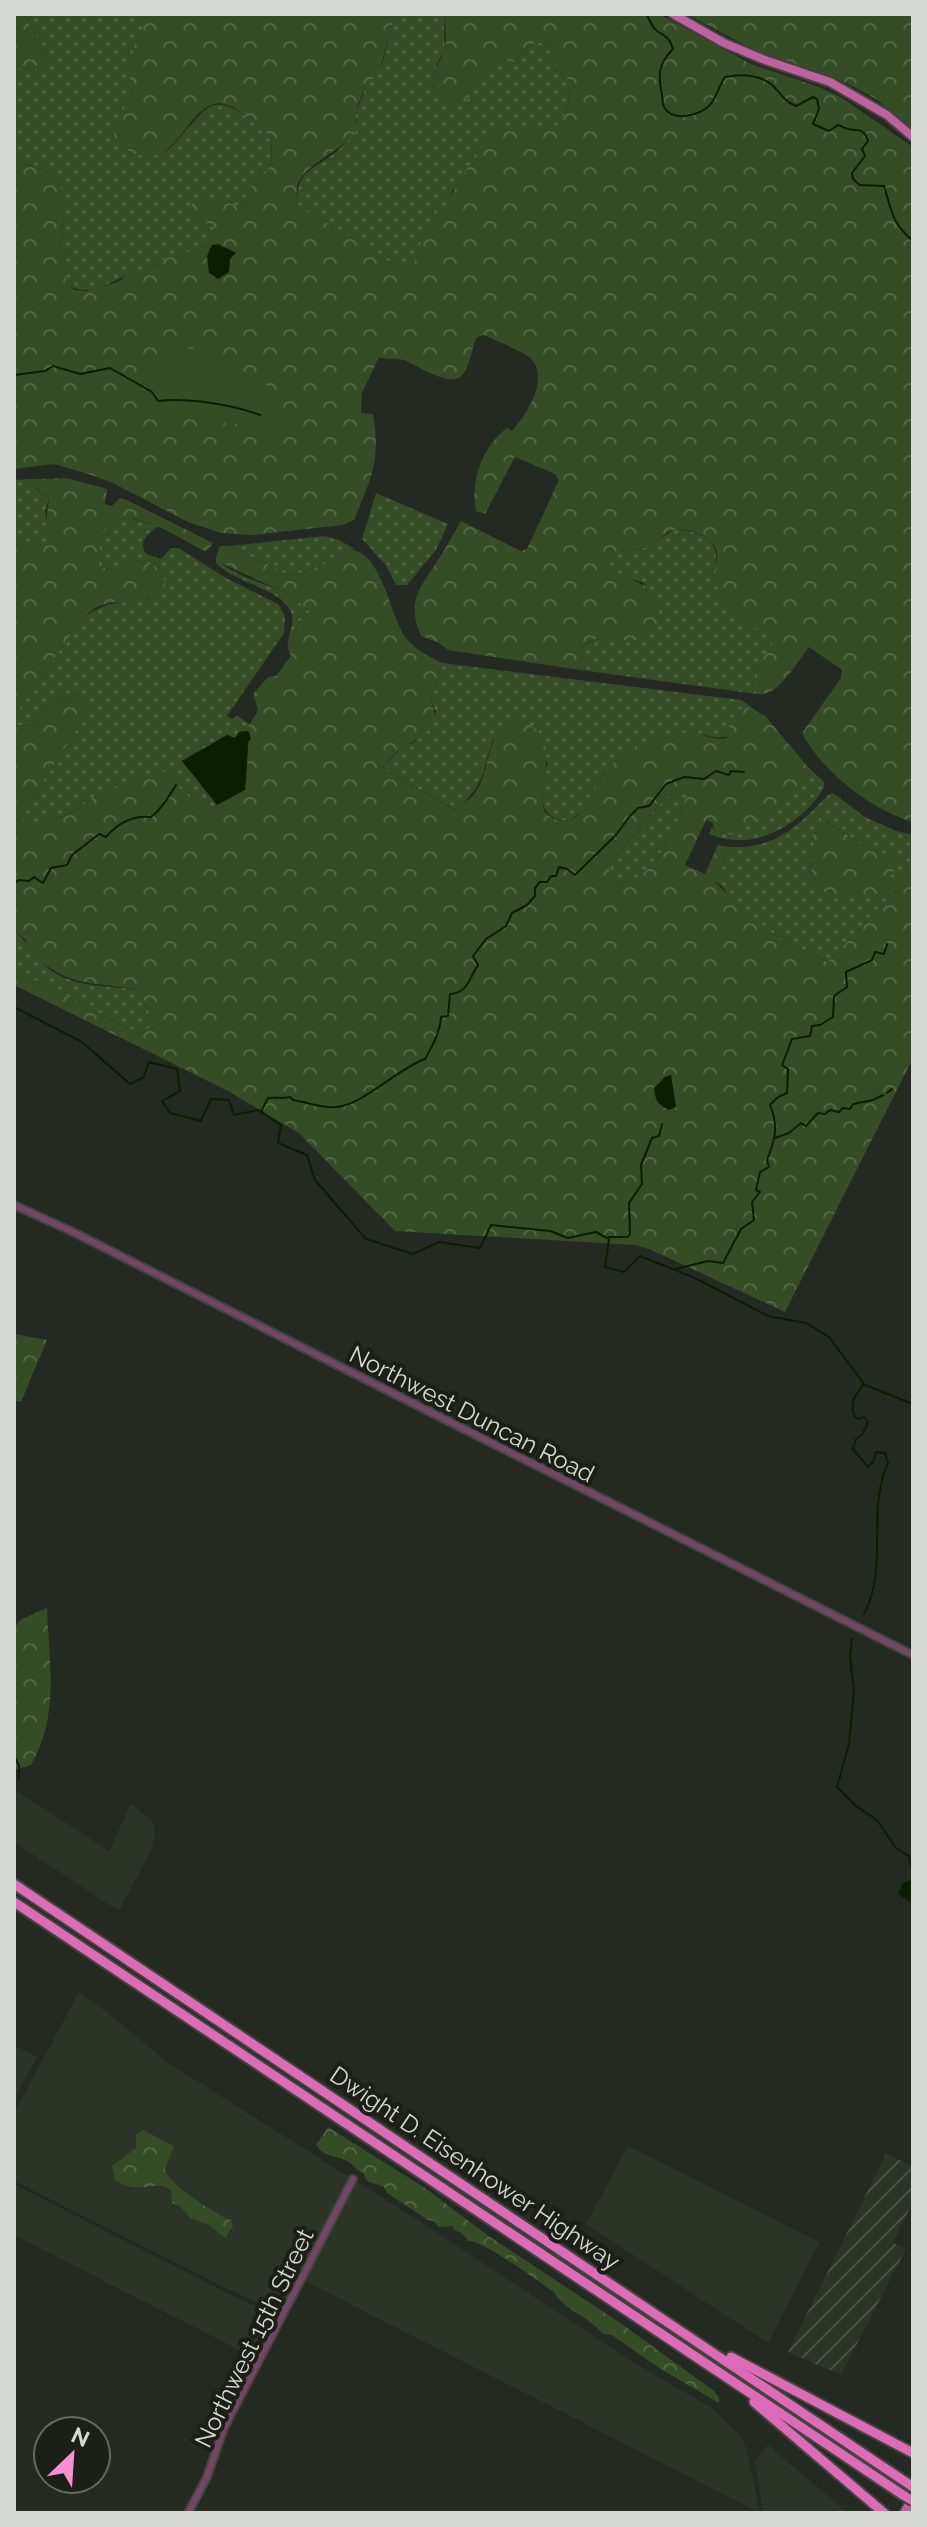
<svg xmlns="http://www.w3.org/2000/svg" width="927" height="2527" viewBox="0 0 927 2527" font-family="Raleway,sans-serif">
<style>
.built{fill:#2c3427}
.industrial{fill:url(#industrial-furrows)}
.grass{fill:url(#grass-dots);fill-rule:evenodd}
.forest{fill:url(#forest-crowns);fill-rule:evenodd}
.park{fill:#354d26}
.water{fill:#0b1e00}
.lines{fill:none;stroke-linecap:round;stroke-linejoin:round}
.stream{stroke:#0b1e00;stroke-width:2}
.minor-casing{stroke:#40453e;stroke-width:10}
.major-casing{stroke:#40453e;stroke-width:12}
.highway-casing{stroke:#40453e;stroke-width:13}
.minor{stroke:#744663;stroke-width:6}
.major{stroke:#bf619f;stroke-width:8}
.highway{stroke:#dd6bb7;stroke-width:9}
.highway-bridge-casing{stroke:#40453e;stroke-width:13;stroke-linecap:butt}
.highway-bridge{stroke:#dd6bb7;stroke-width:9}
.labels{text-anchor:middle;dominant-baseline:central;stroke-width:8;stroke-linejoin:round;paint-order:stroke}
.street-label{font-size:24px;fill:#d5d8d3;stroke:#1b1f18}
</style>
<defs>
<pattern id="industrial-furrows" width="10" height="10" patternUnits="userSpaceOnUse" patternTransform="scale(2)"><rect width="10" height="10" fill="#2c3427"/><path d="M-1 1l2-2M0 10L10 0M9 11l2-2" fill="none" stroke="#4a5145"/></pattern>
<pattern id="grass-dots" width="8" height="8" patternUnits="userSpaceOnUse" patternTransform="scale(2)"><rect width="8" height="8" fill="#354d26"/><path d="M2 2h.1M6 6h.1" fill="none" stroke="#516645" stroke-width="1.8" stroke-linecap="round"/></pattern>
<pattern id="forest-crowns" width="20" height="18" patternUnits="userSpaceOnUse" patternTransform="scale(2)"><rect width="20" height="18" fill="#354d26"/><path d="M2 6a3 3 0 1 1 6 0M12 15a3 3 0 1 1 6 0" fill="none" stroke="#516645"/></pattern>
</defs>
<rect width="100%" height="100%" fill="#242922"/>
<!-- built -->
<g class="built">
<path d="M14,1789L109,1851L131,1804L152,1820L155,1833L152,1848L119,1911L14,1842Z"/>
<path d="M79,1992L116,2019L165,2061L424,2224L631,2361L714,2409L741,2437L747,2450L760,2513L301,2279L283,2313L229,2290L14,2181V2113Z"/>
<path d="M14,2045L37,2057L14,2100Z"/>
<path d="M628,2146L819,2242L768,2343L586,2224Z"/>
<path d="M14,2184L239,2299L274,2314L276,2315L253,2357L14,2235Z"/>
<path d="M768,2445L848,2513H763L755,2460Z"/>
</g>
<!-- industrial -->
<path class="industrial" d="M886,2154L913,2166V2202L893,2243L906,2249L841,2375L788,2352Z"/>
<!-- grass -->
<g class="grass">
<path d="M23,14H149L130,78L132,91L130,99L143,156C149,155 156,155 162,153C170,150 175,143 181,136C209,105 212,92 251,120C274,137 273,139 270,167L256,179L240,206L205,201L193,215L225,234C214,235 213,242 204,246C193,252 180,254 168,258C162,260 158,265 152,268C144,271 135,271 128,274C111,283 80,301 66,281L60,182L43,169L14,161V68L41,69L48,54Z"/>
<path d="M395,14H446L444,26L445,51C436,61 433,75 433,88L488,65L497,58L513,62C519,56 527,46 534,44C551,38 557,57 556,70L570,81C569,101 568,131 540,132C529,132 518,128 507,128L452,191L446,207L414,266L399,269L367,246L298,206C292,166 324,168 344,144C350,138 353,129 357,122L355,113L364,93L365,85L382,65Z"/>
<path d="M33,479L35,488L49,499L45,511L50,547L14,539V480Z"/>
<path d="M376,493L448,524L436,550L407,585H396L386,565L362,539Z"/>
<path d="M126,517L158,526C148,534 138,541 146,554L161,559L171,548H178L228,579L278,604L285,616L284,633L227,716L232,719L237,716L250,724L246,731L239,732L235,739L227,735L183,761L217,805L205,810L182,791L97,795L67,815L22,827L27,806L87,714L89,705L78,694L52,700L32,726L14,725V717L82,618C104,603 124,600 150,598L160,568L135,560L116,570L99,567C98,547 101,520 126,517Z"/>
<path d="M676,529C715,535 718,541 716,580L777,636L755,673L753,686L757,694L580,670L587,666L580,652C587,633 618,640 635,640L644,583C629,578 612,575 607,559L611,552L644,548Z"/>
<path d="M324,536L339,540L355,549H347L332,561L291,576L229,546Z"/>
<path d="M216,557C225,573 266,584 284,592C293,597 302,605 310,611L299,622L288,649C286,636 296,625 291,612C281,588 234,583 216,563Z"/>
<path d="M442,663L741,700L766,717L760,716C739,730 730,743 704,735L604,772L585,809L569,821C534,820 539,787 548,762L493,739C482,773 485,785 456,810L382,768L401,748L415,742L436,712L430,699Z"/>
<path d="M808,767L824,782V788C800,826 753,853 709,834L712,827L715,831L733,835L798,786Z"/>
<path d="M685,786L692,787C684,800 683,808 678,821C669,841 648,878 627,883L611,879L609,867C627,845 659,796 685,786Z"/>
<path d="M833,793L865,817L896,831L913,835V857L883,905L829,962L782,941L731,899L722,886L715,881L730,847C775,849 798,826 828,795ZM823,819L866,847L899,862L882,891L849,897L812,886C807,862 816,842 823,819Z"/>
<path d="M14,930C27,941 35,958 48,968C73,989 110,985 140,990L149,1013L157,1022L140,1034L14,969Z"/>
</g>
<!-- forest -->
<g class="forest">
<path d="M14,14H23L48,54L49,61L41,69L14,68Z"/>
<path d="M149,14H395L379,73L365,85C364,96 356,104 356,114C355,124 359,126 354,136C339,149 308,165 299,181C295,189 297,197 298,206L367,246L399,269L414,266L417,250L439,207L446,206C451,192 487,136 500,130C507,126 517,128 525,129C564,136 569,114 570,81L556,70C557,57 551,38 534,44C527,46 519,56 513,62L497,58L493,61L468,99L456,108C448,106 445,104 440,98C426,82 437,68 444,52C448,45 444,25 446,14H659L751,64L819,87L842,98L913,147V822C873,811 821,771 802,733L841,678L842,670L809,647C797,662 778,698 757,694L753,686L755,673L776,636C749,629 722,611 716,580C714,570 719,559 716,549C711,534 687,528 674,530C664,532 657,543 648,546C636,551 623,549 611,553L607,559C615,586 670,577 658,620C656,626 654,631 648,635C629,650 590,626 580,652L587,660V666L580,670L448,650L439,643L421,636C406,601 420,588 438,560C446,548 453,534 461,521L521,551L527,549L559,480L555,474L515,457L485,514L476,511C470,483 482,446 507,428L512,431C526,416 551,377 530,358C518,348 497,342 484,335L477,337C471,348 471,364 463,374C452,390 417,365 404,360C395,358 388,360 379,357L362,393L361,413L373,414C381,461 371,478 354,520L343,525L252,535L221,533L188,522L111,482L85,473L54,464L14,469V161L43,169L60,182L66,281L74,290L86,291L118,282L129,273L155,267L164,259L203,247L216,235L224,234L193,215L188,207C201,195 224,203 240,206L256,179L270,167C274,140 274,137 252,121C242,114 228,100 214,104C183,113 175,173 131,152C96,136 126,113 132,91C124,55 137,45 149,14Z"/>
<path d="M687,14H913V130L876,99L858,89L833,77L752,49Z"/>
<path d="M67,478L107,489L105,504L112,506L120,498L127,500L213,543L208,550L204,551C163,529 96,483 99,567L116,570L134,560L160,568L166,584C153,607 121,597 99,606C93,609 88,614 82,618L14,717V539L50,546L45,532L49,499L35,487L33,479Z"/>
<path d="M220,546H229L291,576L332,561L347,549C383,550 389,615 406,638C415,650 429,656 442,663L430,699C444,731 423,734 401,749C394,753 388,761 382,768L455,810C462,804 471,799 475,793C493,767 483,735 515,720C587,737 503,819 569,821C590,811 592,788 606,771C624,749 661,731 690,733C702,734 714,741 727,738C727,727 735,710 746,706L760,716L766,717L808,767C801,795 756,819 733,835L715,831L712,822L706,820L685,865L705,874L718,845L730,847L715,882L732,899L782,941L828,962L883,905L913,857V1058L785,1312L649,1249L635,1245L395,1231L299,1133L228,1091L14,985V969L140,1034L156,1022L149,1013L140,990C86,980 71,989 27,950L26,940L14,930V725L32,726L52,700L79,694L86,698L89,705L87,714L27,806L23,826L67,815L97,795L145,776L167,771L182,791L205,810L217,805L246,785L249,732L246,731L258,710L253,694L268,677L276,676L291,656L288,649L299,622L310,611L288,594L219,562L216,557ZM685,786L692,787C684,799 683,809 677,822C669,841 648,878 627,883L611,879L609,867C627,844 659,796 685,786Z"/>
<path d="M822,819L866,847L900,862L882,891L840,900L812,886C808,868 816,848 812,837Z"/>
<path d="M14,1334L47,1340L21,1402L14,1400Z"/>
<path d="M47,1608C49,1663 60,1715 31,1765L14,1770V1626L22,1619Z"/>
<path d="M328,2127L425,2188L487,2235L619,2322L714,2391L719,2397V2403L659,2368L612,2335L603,2334C590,2317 561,2308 555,2293C539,2282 482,2239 468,2241L462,2233L454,2230L452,2226L439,2227L434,2221L428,2220L387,2193L384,2187L367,2181L363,2173C355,2170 354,2165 347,2161C335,2155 324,2157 316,2145Z"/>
<path d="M143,2130L174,2146C172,2153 166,2163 165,2169C165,2182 218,2216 231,2220L233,2227L229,2231L226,2239L209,2225L190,2218L180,2206L172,2203L171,2190C154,2178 140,2197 115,2180L112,2166L136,2148V2135Z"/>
</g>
<!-- park -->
<path class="park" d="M171,345L199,350L273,389L292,427L227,423L151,411L144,381L157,357Z"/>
<!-- water -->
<g class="water">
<path d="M218,244L236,253L230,259L229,272L218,279L209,273L207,256L212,245Z"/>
<path d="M246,731L249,732L251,739L248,742L245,790L217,805L182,761L227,735L235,738L239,732Z"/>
<path d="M671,1075L676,1107L669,1110C658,1105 655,1100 654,1088L665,1077Z"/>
<path d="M913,1879V1904L898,1894L903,1883Z"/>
</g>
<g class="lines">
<!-- stream -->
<g class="stream">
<path d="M646,14C650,19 651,26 656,30C665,37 670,37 673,49C658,64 658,75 662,95C663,99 662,104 664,107C673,123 700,115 710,105C717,96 719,86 725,77C740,74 757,74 771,84C781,92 781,100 796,106L813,97L817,99L819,109L813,124L829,131L838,125C841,126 844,128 848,129C859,131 864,128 868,141L862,149L865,156L852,173L853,179L860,185L884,186C892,212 892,223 913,241"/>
<path d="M14,375L45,371L53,366L80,374L110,368L152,392L158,401C186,397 234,405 260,415"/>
<path d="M14,883L19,880L29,881L34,877L43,883L51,868L67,865L72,855L99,834L106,837C118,823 132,815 151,817C162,809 169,796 176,785"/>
<path d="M14,1007L82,1042L130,1084L144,1077L149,1062L177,1069L180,1091L162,1101L170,1113L201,1121L211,1099L229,1100L234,1115L258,1110L281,1125L278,1143L307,1155L315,1180L366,1239L413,1254L439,1242L480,1248L491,1225L550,1231L568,1238L596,1232L609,1239L605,1267L624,1272L640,1256L695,1278L768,1316L806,1323L829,1337L864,1384"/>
<path d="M887,1093L892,1089"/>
<path d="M261,1112L268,1098C276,1097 282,1099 290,1097L293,1100C307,1102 322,1109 337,1107C364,1104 397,1069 425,1059C433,1045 440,1032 441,1017L448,1016L450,994C468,993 469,978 478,965L473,956L486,939L506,926L512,913L527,905L535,896V888L540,882H547L551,876H556L559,867L567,869L575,875L616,835L629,817L638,808L649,806L666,784L684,777L704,779L716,771L729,775L731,771L744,772"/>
<path d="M775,1138L789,1133L801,1123L806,1126L818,1113L825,1114L830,1110L839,1112L843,1108L850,1109L853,1104L873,1100L883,1095"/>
<path d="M609,1237H628L630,1234L629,1203L642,1184L641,1165L652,1138L659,1136L662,1124"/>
<path d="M676,1269L708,1261L723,1263L741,1229L754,1220L752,1202L760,1192L756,1190L760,1172L769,1167L767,1160C775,1140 779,1126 770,1105L778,1097L787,1093L788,1069L782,1065L792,1039L810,1036L812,1026L820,1025L833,1017L834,996L847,987L846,972L872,960L875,952L884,954L887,944"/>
<path d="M863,1385C854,1397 849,1403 855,1417L859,1419L864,1417L868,1422L863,1434L856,1439L853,1449L868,1467L873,1462L876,1452L885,1453L888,1463C866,1510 889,1567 864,1614"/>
<path d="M865,1385L913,1404"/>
<path d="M852,1639L850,1656L854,1691L849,1744L837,1787L856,1806L877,1820L896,1848L909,1856L912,1869"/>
<path d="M14,1756L19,1765V1778"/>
</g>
<!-- minor casing -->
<g class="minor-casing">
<g id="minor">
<path d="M14,1205L71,1231L913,1655"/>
<path d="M188,2513L207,2477L224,2428L353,2179"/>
</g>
</g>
<!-- major casing -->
<g class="major-casing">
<g id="major">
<path d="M673,14L724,43L765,60L830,82L887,115L913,137"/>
<path d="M904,2513L913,2497"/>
<path d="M912,2513L913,2511"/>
</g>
</g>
<!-- highway casing -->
<g class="highway-casing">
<g id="highway">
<path d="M14,1884L913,2487"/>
<path d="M14,1902L903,2495"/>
<path d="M731,2357L913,2453"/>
<path d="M754,2402L884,2513"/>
</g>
</g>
<!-- minor -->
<use href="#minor" class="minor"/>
<!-- major -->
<use href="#major" class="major"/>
<!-- highway -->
<use href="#highway" class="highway"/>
<!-- highway-bridge casing -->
<g class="highway-bridge-casing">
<path id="highway-bridge" d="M903,2495L913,2501"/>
</g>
<!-- highway-bridge -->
<use href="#highway-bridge" class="highway-bridge"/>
</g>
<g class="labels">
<!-- street labels -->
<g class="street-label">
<text transform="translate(472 1414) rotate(27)">Northwest Duncan Road</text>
<text transform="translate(475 2168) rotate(34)">Dwight D. Eisenhower Highway</text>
<text transform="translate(254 2338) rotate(-64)">Northwest 15th Street</text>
</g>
</g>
<!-- border -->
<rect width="927" height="2527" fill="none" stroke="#d5d8d3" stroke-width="32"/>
<!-- north arrow -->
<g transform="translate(72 2455) rotate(25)"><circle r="38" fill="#1b1f18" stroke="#656963" stroke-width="2"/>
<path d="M0-6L14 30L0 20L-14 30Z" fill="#f591d1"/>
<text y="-12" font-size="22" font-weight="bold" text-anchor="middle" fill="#d5d8d3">N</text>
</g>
</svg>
